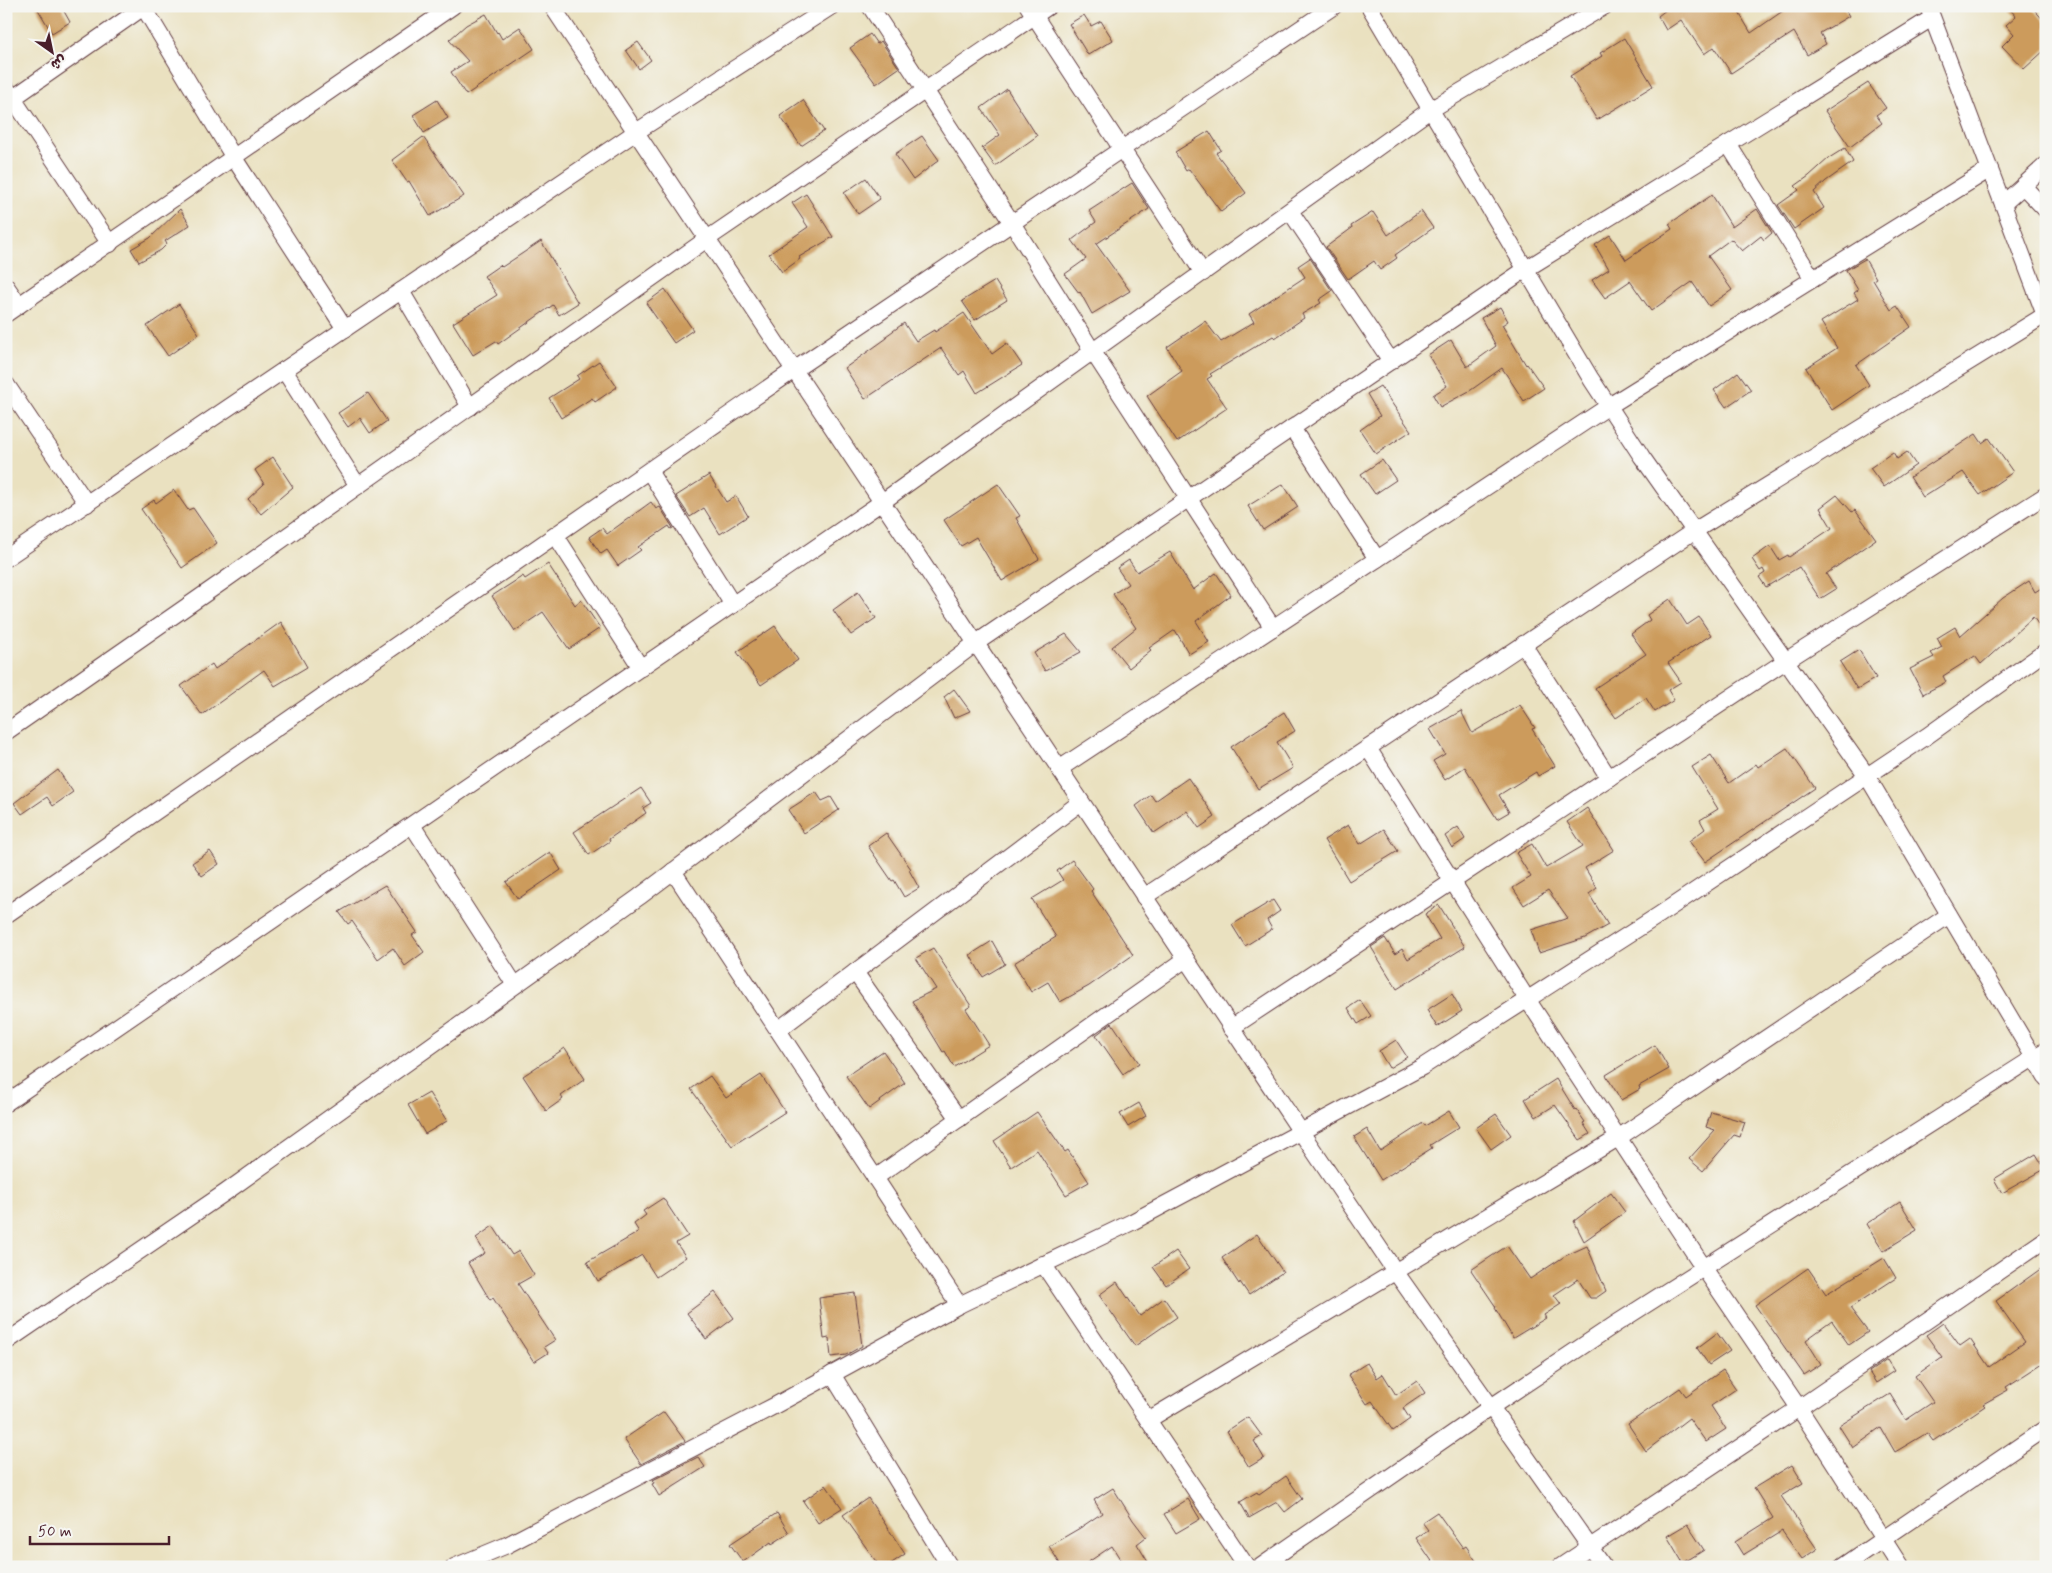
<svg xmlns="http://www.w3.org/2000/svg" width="2052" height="1573" viewBox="0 0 2052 1573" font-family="Mynerve,'Playpen Sans Arabic',sans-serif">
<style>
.building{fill:#cc9b5c}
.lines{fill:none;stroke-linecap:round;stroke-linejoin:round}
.minor-casing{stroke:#623c41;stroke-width:18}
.minor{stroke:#fff;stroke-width:16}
</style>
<rect width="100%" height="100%" fill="#f6f6f2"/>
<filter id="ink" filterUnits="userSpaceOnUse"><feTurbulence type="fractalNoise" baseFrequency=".02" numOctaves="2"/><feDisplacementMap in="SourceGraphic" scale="10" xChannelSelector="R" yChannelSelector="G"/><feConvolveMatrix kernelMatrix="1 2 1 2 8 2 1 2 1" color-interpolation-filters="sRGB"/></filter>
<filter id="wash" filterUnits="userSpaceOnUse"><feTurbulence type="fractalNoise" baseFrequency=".0096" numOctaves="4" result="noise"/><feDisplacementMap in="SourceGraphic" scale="20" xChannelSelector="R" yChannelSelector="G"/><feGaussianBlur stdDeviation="1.12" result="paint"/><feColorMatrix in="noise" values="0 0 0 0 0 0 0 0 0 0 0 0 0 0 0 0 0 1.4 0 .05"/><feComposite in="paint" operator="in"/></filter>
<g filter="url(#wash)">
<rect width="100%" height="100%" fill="#eae1c0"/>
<g id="blocks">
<!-- building -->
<g class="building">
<path d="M36,6H61L70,22L52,33Z"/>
<path d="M1671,6H1735L1751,33L1790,6H1843L1849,16L1820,33L1826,44L1807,55L1794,32L1731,73L1714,47L1704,54L1681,20L1666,30L1658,16Z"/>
<path d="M2007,6H2031L2046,23V49L2024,69L2002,46L2014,34L2006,25L2016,16Z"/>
<path d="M486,14L497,33L498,32L502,39L520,27L534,49L466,95L451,72L468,61L449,40L466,25Z"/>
<path d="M1084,15L1091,26L1101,21L1113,40L1088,55L1069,24Z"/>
<path d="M870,34L877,44L881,41L899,68L876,84L850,48Z"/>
<path d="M1624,38L1653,86L1597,120L1570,76L1602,56L1600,53Z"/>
<path d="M638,42L651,60L639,69L626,50Z"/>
<path d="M1868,83L1886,108L1876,115L1882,123L1850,147L1825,111Z"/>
<path d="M1007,89L1037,136L995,166L982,148L1000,135L981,108Z"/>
<path d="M437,100L448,118L424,133L413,115Z"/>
<path d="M803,100L824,131L801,146L780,116Z"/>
<path d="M1209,131L1221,150L1216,153L1246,193L1221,212L1189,169L1186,171L1175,152Z"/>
<path d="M922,136L939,160L913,180L895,154Z"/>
<path d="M423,137L464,196L430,216L409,181L407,182L392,160Z"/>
<path d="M1845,148L1853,162L1826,181L1814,192L1824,208L1794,229L1778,205L1799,190L1795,186L1809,176L1829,158Z"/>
<path d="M866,178L880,199L858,214L844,193Z"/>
<path d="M1132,183L1149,209L1096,244L1130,291L1092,314L1080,292L1079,293L1065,274L1086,259L1072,240L1096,222L1089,211Z"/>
<path d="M806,194L833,237L799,257L800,259L782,272L769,254L808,227L792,203Z"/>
<path d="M1712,195L1732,227L1757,209L1772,233L1764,240L1761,236L1742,251L1731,239L1708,256L1732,290L1709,306L1692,282L1651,311L1630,281L1605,298L1592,280L1609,269L1595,245L1610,235L1626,260L1672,229L1669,224Z"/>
<path d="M180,209L190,225L165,241L167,244L161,250L139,262L131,249L150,238Z"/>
<path d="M1421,211L1433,228L1395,255L1397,258L1380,270L1374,261L1348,279L1326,247L1352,228L1351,226L1373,212L1388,235Z"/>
<path d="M541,241L578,303L559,315L553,305L498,344L496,341L473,355L453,323L497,295L484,276L500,265L502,267Z"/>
<path d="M1310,258L1332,291L1319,300L1321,303L1302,314L1304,318L1275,338L1273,336L1210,374L1212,376L1207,379L1227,408L1177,442L1147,396L1182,371L1167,347L1205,321L1221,342L1254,322L1249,314L1305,277L1298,266Z"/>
<path d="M1865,259L1876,278L1873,280L1891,310L1897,306L1911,327L1856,365L1869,385L1832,410L1806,368L1837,348L1821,322L1858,299L1854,293L1858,290L1846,270Z"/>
<path d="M995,281L1007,300L975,320L962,301Z"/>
<path d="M665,289L693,330L674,343L646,303Z"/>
<path d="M179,304L199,334L168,356L147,326Z"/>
<path d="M1500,307L1508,321L1502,325L1526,365L1527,364L1544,388L1524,401L1502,368L1471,390L1440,407L1433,395L1447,386L1428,355L1451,340L1467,367L1496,346L1481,318Z"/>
<path d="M964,313L992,354L1007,343L1022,365L977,393L964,371L959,375L941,348L865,399L845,368L887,338L886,336L904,323L916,341L934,330L935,332Z"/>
<path d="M599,361L617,387L595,402L592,398L561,418L549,398L579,379L577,376Z"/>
<path d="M1738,372L1751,390L1726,407L1714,390Z"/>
<path d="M1380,386L1411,431L1376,454L1360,430L1380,416L1367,394Z"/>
<path d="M368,393L387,421L370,433L360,418L348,427L338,413Z"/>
<path d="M1976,434L1982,443L1989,438L2013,472L1980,495L1963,472L1923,497L1910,477Z"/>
<path d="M1893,452L1897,459L1907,452L1916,465L1884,487L1870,468Z"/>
<path d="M273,457L293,487L261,514L248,499L264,484L255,470Z"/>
<path d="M1382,460L1396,480L1375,494L1361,474Z"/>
<path d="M709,475L726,502L736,496L748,516L720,534L704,508L690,517L676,496Z"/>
<path d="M998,484L1020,516L1016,518L1039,559L1002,581L976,537L961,546L944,520Z"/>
<path d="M1283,484L1298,507L1263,530L1248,506Z"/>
<path d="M174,490L188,510L193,508L217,543L182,568L141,509L154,500L156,503Z"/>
<path d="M1837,495L1852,512L1855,510L1876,539L1826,574L1836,589L1820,599L1799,567L1766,587L1759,577L1765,573L1763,569L1760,571L1752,559L1770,546L1779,560L1788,555L1789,557L1832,528L1820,508Z"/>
<path d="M651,502L656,509L660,507L673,528L671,529L669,526L638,547L641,550L618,566L607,550L601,554L589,537L602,528L607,534Z"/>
<path d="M1170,552L1193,590L1216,573L1231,595L1196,621L1209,642L1189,654L1175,630L1149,648L1151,650L1129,668L1112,647L1136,628L1113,594L1128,584L1117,568L1129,560L1137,572Z"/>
<path d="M548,564L575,605L581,600L600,628L569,649L543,612L515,631L492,596L523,576L525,579Z"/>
<path d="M2029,581L2035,592L2046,585V635L2033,617L1981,664L1975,656L1943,676L1946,682L1923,694L1910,669L1934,657L1931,653L1942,647L1937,638L1955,627L1960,636L2003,598Z"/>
<path d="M858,592L876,618L851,635L833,610Z"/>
<path d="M1670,599L1687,625L1699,617L1711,635L1668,663L1681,682L1668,690L1674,700L1655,712L1646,698L1616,718L1595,688L1646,654L1631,634L1650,620L1647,615Z"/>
<path d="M281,622L307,667L275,686L264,670L202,715L181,686L212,664L215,669Z"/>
<path d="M775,626L798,660L761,685L737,652Z"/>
<path d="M1066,634L1081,652L1045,671L1034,653Z"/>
<path d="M1859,650L1876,678L1857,689L1840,662Z"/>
<path d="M954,689L970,711L954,718L944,697Z"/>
<path d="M1520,705L1535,728L1532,729L1555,766L1538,776L1536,772L1499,795L1509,812L1497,819L1465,767L1445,780L1433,761L1445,754L1430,729L1461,711L1472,733Z"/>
<path d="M1284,712L1295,731L1277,742L1293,768L1258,789L1231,747Z"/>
<path d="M1787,748L1815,788L1705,862L1689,841L1705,829L1700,820L1718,809L1692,767L1711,755L1729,783L1756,764L1758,767Z"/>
<path d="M58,770L73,792L53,806L47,797L22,814L14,803Z"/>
<path d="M1188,778L1215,817L1199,828L1187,811L1154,833L1136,806L1151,795L1155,801Z"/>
<path d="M641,788L651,803L643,808L646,813L609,839L610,841L589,855L574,832Z"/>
<path d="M816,792L822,801L831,797L839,810L804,833L788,810Z"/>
<path d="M1587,808L1614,850L1585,868L1597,888L1589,894L1608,925L1585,938L1539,953L1531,930L1568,918L1548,890L1524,905L1513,888L1531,877L1516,853L1532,844L1546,868L1583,846L1567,822Z"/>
<path d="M1348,825L1360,844L1384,829L1398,851L1349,881L1324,840Z"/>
<path d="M1458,827L1465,839L1452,848L1445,836Z"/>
<path d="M886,833L911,869L909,870L919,888L904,897L894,880L892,881L868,846Z"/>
<path d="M210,851L219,864L202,876L192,863Z"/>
<path d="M550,852L561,870L518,899L506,882Z"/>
<path d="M1072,860L1093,889L1091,891L1133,955L1089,986L1060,1002L1048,982L1031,992L1014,963L1056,937L1032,899L1063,880L1057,871Z"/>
<path d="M385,885L417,932L412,935L424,952L405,966L393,948L378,959L352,921L348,924L339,912Z"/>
<path d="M1273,900L1280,911L1267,920L1272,929L1245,946L1232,925Z"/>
<path d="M1439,905L1465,947L1397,989L1371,947L1385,938L1395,954L1402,949L1408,959L1440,939L1425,914Z"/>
<path d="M992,941L1005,964L983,977L970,955Z"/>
<path d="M933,948L971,1006L966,1009L989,1045L954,1067L945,1051L943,1052L912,1001L936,989L916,958Z"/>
<path d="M1452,994L1462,1011L1437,1027L1427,1010Z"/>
<path d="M1360,1000L1371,1016L1358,1024L1348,1008Z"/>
<path d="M1112,1023L1139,1063L1123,1074L1096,1035Z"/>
<path d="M1396,1040L1407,1057L1389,1068L1379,1051Z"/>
<path d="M1655,1045L1669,1069L1639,1086L1640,1089L1621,1100L1606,1075Z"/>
<path d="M565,1048L585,1079L561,1096L563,1099L546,1111L523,1076Z"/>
<path d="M883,1051L905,1083L869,1109L846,1076Z"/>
<path d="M761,1075L785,1112L732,1146L691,1089L710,1076L726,1098Z"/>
<path d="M1556,1079L1575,1110L1576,1109L1585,1122L1583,1123L1590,1134L1580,1140L1555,1105L1536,1117L1525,1099Z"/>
<path d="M429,1093L447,1121L425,1134L408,1105Z"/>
<path d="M1139,1103L1146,1116L1128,1127L1120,1114Z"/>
<path d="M1449,1111L1459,1127L1430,1145L1432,1148L1381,1180L1354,1137L1367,1129L1380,1151L1423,1123L1425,1126Z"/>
<path d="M1037,1112L1065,1152L1068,1150L1089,1182L1066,1195L1037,1150L1011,1167L994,1141Z"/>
<path d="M1711,1112L1745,1122L1740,1137L1734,1135L1703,1171L1689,1159L1715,1130L1706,1127Z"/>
<path d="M1496,1114L1511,1135L1491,1149L1476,1128Z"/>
<path d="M2036,1154L2045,1169L2002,1193L1994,1179Z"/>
<path d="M1611,1193L1625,1212L1584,1241L1574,1221Z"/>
<path d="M663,1198L688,1236L676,1243L686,1257L656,1277L642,1255L598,1281L587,1262L639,1232L634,1224L646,1215L643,1211Z"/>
<path d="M1900,1202L1917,1230L1883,1251L1866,1224Z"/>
<path d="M493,1226L512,1255L519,1251L534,1275L518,1284L555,1340L544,1347L548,1353L534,1362L493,1298L490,1300L468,1263L485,1253L476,1238Z"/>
<path d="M1257,1234L1283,1272L1249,1295L1240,1282L1239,1284L1222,1258Z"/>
<path d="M1507,1246L1530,1279L1565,1256L1587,1246L1606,1291L1596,1298H1590L1578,1279L1554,1295L1561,1304L1544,1315L1546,1318L1513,1338L1495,1308L1496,1307L1471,1270Z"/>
<path d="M1176,1251L1189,1269L1166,1285L1153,1267Z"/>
<path d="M1884,1258L1896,1278L1850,1308L1868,1332L1849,1345L1832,1321L1806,1340L1821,1364L1804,1375L1755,1305L1808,1268L1826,1294Z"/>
<path d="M2046,1265V1361L2006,1387L2008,1390L1983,1404L1985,1406L1933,1441L1927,1433L1895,1452L1881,1428L1853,1448L1839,1426L1890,1394L1906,1420L1933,1402L1915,1376L1942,1357L1926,1335L1943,1323L1960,1346L1970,1339L1989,1367L2025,1342L1996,1301Z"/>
<path d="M1117,1282L1140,1316L1164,1298L1177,1317L1135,1346L1099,1295Z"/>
<path d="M715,1292L734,1318L706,1339L687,1313Z"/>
<path d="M855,1293L862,1346L846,1355L831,1357L829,1338L824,1339L819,1298Z"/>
<path d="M1717,1333L1730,1351L1709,1365L1697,1348Z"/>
<path d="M1887,1360L1894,1371L1876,1383L1869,1372Z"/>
<path d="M1367,1363L1377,1378L1383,1374L1396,1395L1417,1381L1425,1393L1403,1408L1410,1419L1393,1431L1372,1401L1367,1404L1348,1375Z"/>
<path d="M1723,1370L1736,1389L1711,1406L1726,1429L1706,1442L1689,1418L1646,1451L1628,1424L1680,1388L1686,1396Z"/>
<path d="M664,1412L685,1441L641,1464L624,1439Z"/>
<path d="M1248,1417L1262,1436L1254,1441L1264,1458L1249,1467L1227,1431Z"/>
<path d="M698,1457L705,1467L659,1496L652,1484L654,1483L653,1480Z"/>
<path d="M1792,1465L1803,1483L1781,1496L1817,1549L1802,1559L1782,1531L1743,1555L1735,1542L1773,1518L1754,1488Z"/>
<path d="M1286,1476L1302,1499L1285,1512L1277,1502L1249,1518L1240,1502L1257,1492L1259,1495Z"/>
<path d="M826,1485L842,1508L818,1523L803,1501Z"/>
<path d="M1113,1488L1133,1520L1146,1537L1137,1544L1151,1567H1125L1112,1546L1081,1567H1062L1049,1546L1080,1528L1102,1513L1094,1500Z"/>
<path d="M868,1498L905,1554L886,1567H880L843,1515Z"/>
<path d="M1188,1499L1200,1519L1176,1533L1164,1514Z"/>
<path d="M1437,1512L1463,1548L1466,1546L1480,1567H1436L1416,1538L1428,1530L1422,1522Z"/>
<path d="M777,1513L789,1533L772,1544L771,1542L743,1562L730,1544Z"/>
<path d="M1687,1524L1704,1550L1683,1563L1667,1536Z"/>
</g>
</g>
</g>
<g filter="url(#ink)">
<use href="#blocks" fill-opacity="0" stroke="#623c41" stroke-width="1"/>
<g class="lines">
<!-- minor casing -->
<g class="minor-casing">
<g id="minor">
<path d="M143,6L234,158L345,329"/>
<path d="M552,6L1301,1132L1395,1271L1604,1567"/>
<path d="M870,6L1012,223L1093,352L1273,628"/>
<path d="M1028,6L1203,273"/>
<path d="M1369,6L1591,379L1642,457L1867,776L2046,1078"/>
<path d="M1928,6L2046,318"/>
<path d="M6,88L110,244"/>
<path d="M6,103L145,6"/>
<path d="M1728,144L1813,279"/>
<path d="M2023,186L2046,210"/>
<path d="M2003,204L2046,165"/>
<path d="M1290,211L1391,361"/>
<path d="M6,286L19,305"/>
<path d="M401,291L470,407"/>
<path d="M6,314L453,6"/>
<path d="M284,370L358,486"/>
<path d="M6,384L87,504"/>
<path d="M1292,428L1377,559"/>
<path d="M649,471L733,605"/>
<path d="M556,536L641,668"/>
<path d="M6,558L636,132L832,6"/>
<path d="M1523,644L1609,778"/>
<path d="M6,732L222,582L707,239L1049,6"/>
<path d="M1368,748L1527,999L1704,1268L1799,1408L1901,1567"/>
<path d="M1059,769L1609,406L1990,169"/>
<path d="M412,825L515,985"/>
<path d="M673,871L959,1305"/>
<path d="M1144,897L1694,531L2045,315"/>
<path d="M6,915L794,370L1334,6"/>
<path d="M855,972L959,1119"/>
<path d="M1231,1028L1787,660L2046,495"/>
<path d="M778,1030L1081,802"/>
<path d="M6,1103L882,502L1430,110L1605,6"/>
<path d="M875,1178L1186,959"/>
<path d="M1043,1264L1247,1567"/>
<path d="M6,1342L226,1192L639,897L976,643L1526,269L1932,18"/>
<path d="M832,1374L950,1567"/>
<path d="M1148,1420L1618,1138L1949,915"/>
<path d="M454,1567L507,1545L774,1406L959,1305L1132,1222L1422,1067L1659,915L1867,776L1927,736L2046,651"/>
<path d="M1260,1567L1491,1407L1617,1323L2046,1050"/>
<path d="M1560,1567L1799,1408L2046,1239"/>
<path d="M1842,1567L2046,1428"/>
</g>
</g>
<!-- minor -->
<use href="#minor" class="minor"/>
</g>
</g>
<!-- margin -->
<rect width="2052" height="1573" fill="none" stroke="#f6f6f2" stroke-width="25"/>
<!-- north arrow -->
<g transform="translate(52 52) rotate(147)" stroke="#f6f6f2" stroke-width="4" paint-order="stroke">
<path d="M0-4L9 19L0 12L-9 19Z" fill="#4a1f2b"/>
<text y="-8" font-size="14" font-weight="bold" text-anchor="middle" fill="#4a1f2b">ش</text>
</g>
<!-- scale -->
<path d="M30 1536v8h139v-8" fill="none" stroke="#4a1f2b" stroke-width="2.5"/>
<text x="38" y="1536" font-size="15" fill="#4a1f2b" stroke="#f6f6f2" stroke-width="4" paint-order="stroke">50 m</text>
</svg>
